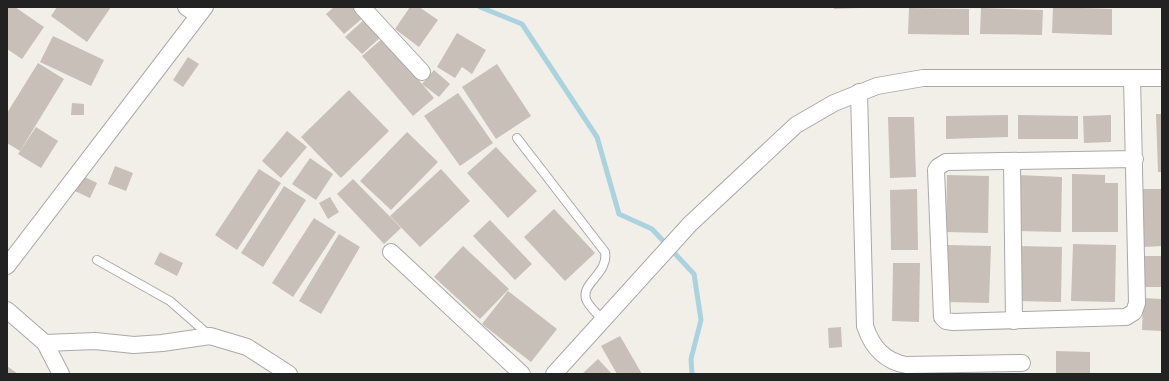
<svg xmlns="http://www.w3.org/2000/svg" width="1169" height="381" viewBox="0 0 1169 381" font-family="Overpass,sans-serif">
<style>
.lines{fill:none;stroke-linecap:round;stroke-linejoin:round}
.stream{stroke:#aad3df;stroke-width:5}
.building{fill:#c7bfb8}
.service-casing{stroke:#a9a9a9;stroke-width:10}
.minor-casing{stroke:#a9a9a9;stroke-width:18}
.service{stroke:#fff;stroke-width:8}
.minor{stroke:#fff;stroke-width:16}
</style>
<rect width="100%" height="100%" fill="#f2efe9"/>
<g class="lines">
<!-- stream -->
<path class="stream" d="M480,7L522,24L597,137L619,214L652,229L694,274L701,320L691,359L692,374"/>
</g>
<!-- building -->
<g class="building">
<path d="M7,7H15L44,27L22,59L7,49Z"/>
<path d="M57,7H111L87,42L51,16Z"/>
<path d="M334,7H357L365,16L344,34L326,14Z"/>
<path d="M410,7H419L438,20L419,47L395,29Z"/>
<path d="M834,7H860V8L834,9Z"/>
<path d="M1053,7L1112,9V35L1052,33Z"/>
<path d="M909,8L969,9V35L908,34Z"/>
<path d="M981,8L1043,10L1042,35L980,34Z"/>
<path d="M366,18L382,36L362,54L345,37Z"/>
<path d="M457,33L486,50L472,74L462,67L455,78L437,67Z"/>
<path d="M53,36L104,60L91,86L40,62Z"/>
<path d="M383,38L434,98L413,116L362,56Z"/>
<path d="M188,57L199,64L183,87L173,80Z"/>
<path d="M38,63L64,79L20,151L7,143V113Z"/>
<path d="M497,64L531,116L496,139L462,87Z"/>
<path d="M434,70L450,84L439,97L422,84Z"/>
<path d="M349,90L389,131L341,178L301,137Z"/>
<path d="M458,93L493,143L460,166L424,116Z"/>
<path d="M72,103L84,104V115H71Z"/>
<path d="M1156,114H1162V172H1158Z"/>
<path d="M1008,115V137L946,139V116Z"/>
<path d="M1018,115L1078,116V139H1018Z"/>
<path d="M1111,115V142L1084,143L1083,116Z"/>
<path d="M888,117H914L916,177L890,178Z"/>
<path d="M36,127L58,141L41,168L18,154Z"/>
<path d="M287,131L307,147L281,178L262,161Z"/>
<path d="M407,132L438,162L391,210L360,181Z"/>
<path d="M496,147L537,191L508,218L467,173Z"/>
<path d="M310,158L333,174L316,200L292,184Z"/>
<path d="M115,166L133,173L126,191L108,184Z"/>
<path d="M259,169L281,183L237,250L215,235Z"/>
<path d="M441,169L470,201L420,247L390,216Z"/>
<path d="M1072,174L1105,175V183H1118V232H1072Z"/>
<path d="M81,175L97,183L90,198L73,190Z"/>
<path d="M947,175L989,176L988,233L946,232Z"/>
<path d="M1018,175L1062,177L1061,232L1016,231Z"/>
<path d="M353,179L401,228L384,244L337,194Z"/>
<path d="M284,186L306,200L263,267L241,253Z"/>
<path d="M917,189L918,250H891L890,190Z"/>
<path d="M1143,189H1162V246L1144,247Z"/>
<path d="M330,197L339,212L328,219L319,203Z"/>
<path d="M554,209L595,253L565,281L524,237Z"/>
<path d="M314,218L336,232L293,297L272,283Z"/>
<path d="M490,220L532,264L515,280L473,236Z"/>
<path d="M339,234L360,247L321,314L299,301Z"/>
<path d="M1073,244L1116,245L1115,302L1071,301Z"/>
<path d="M947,245L991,246L989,303L946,302Z"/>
<path d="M463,246L509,289L480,319L434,277Z"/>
<path d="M1018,246L1062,247L1061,302L1017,301Z"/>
<path d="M160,252L183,263L177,276L154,264Z"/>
<path d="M1142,256H1162V287H1143Z"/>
<path d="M893,263H920L919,322L892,321Z"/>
<path d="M508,291L557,329L531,362L482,324Z"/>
<path d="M1143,298L1162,299V331L1142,330Z"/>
<path d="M841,327L842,347L829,348L828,328Z"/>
<path d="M620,336L642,374H617L601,346Z"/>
<path d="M1056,351L1090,352V374H1056Z"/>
<path d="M598,359L612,374H582Z"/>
<path d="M7,366L18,374H7Z"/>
</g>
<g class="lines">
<!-- service casing -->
<g class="service-casing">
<g id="service">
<path d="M517,138L605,252C609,273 581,283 586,299C588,306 598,314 603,321"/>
<path d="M97,260L170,301L210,336"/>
</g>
</g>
<!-- minor casing -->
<g class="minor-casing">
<g id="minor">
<path d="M186,7L198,15"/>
<path d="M362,7L422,72"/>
<path d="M1132,78L1137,303L1134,312L1126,317L953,322L946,321L942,317L936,170L938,167L946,162L1135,159"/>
<path d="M859,92L865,326C872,347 884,361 906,365L1022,363"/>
<path d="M1012,162L1014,321"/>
<path d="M391,252L522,374"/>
<path d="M7,266L205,7"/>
<path d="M7,310L45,343L61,374"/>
<path d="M45,343L95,341L134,345L162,343L210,336L247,347L289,374"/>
<path d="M554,374L690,224L796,125L834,103L877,86L923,78H1162"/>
</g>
</g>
<!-- service -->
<use href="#service" class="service"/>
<!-- minor -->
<use href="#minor" class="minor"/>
</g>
<!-- border -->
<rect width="1169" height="381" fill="none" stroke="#222222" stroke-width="16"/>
</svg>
